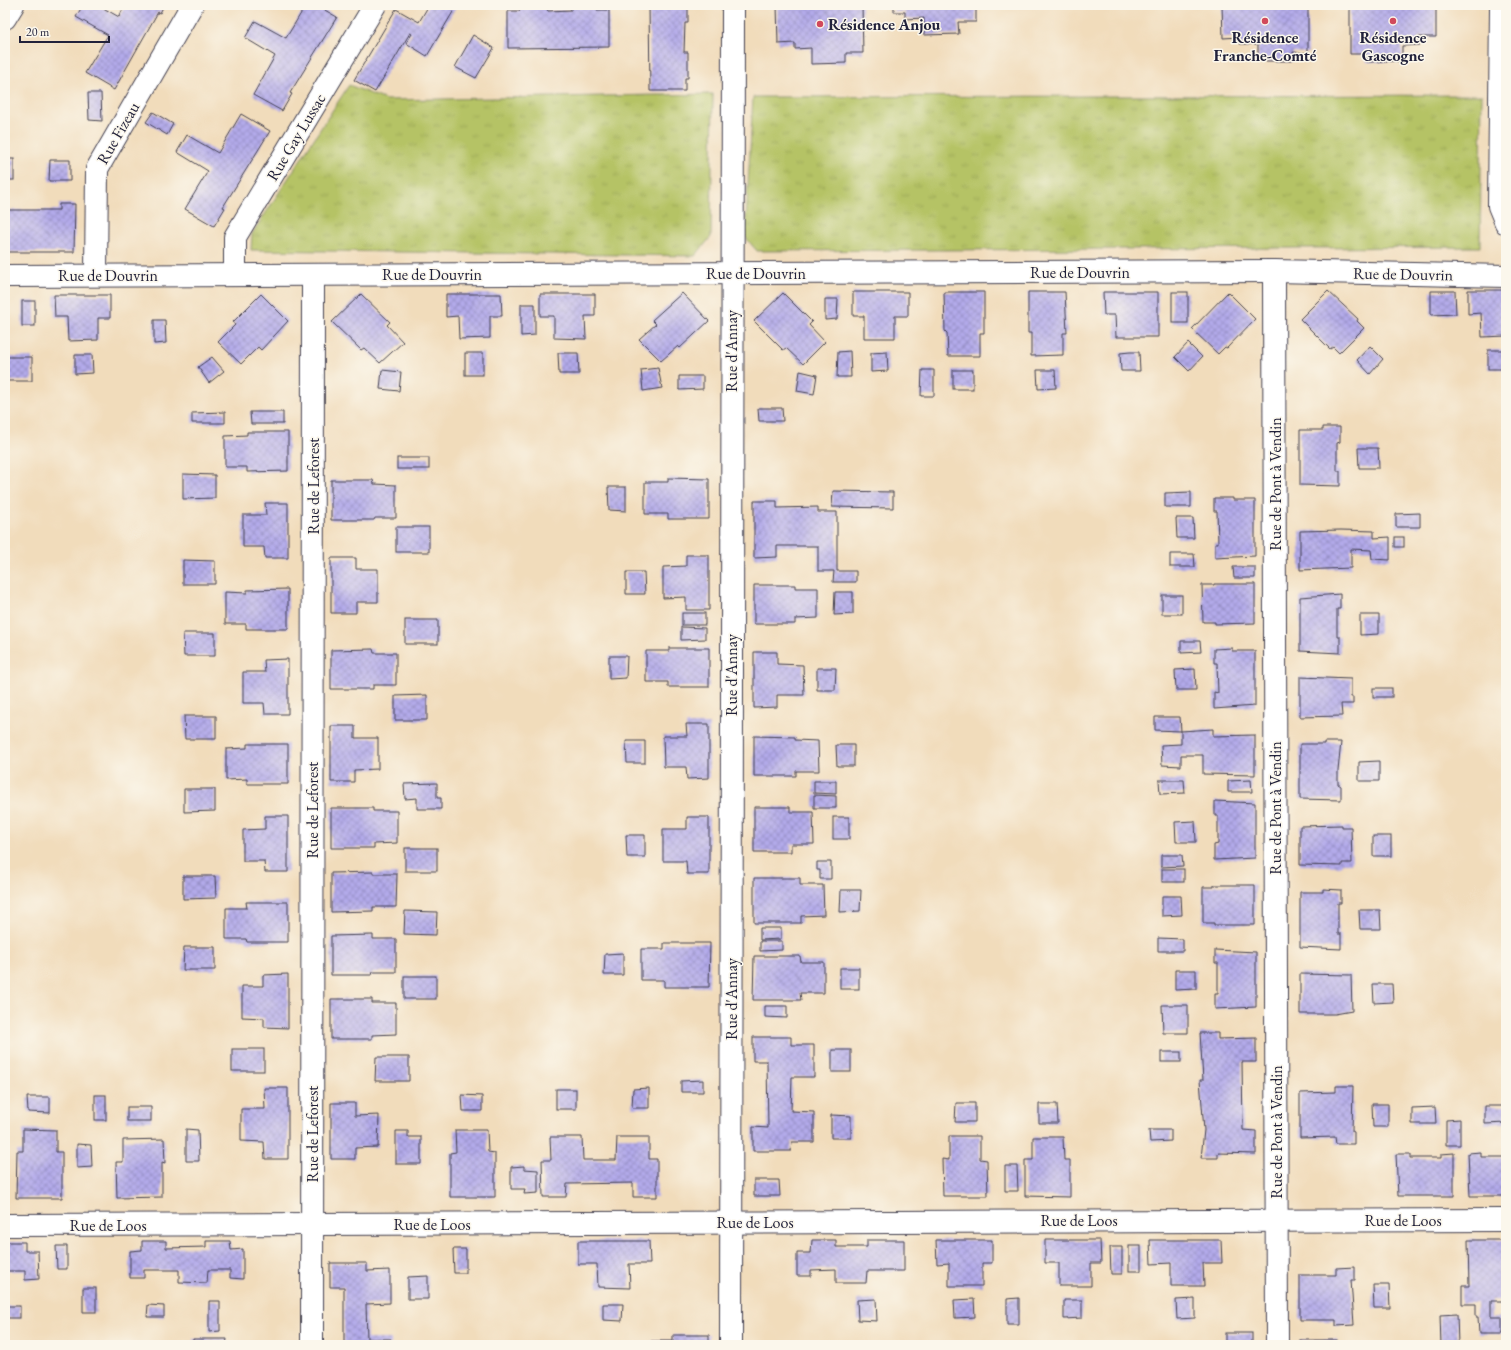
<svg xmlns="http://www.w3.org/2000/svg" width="1511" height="1350" viewBox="0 0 1511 1350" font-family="'EB Garamond',serif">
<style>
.grass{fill:url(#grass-tufts);stroke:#6c7250}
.building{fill:url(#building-cross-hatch)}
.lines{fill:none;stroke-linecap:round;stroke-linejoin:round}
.street-casing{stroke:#413e4e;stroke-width:24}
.street{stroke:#fff;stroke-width:22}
.poi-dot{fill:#d1495b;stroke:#fbf7ec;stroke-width:1.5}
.labels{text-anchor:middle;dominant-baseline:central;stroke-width:3;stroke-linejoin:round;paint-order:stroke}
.poi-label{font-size:16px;font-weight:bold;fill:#22223b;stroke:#fbf7ec}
.street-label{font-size:16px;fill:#22223b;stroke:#fbf7ec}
</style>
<defs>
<pattern id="grass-tufts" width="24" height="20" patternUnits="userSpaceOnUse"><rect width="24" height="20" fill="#b5c365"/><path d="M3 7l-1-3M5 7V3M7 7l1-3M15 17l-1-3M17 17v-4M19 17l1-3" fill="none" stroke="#9ba759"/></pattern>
<pattern id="building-cross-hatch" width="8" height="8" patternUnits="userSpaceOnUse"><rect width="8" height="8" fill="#b3aaea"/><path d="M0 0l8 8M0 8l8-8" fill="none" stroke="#918abf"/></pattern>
</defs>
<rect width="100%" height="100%" fill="#fbf7ec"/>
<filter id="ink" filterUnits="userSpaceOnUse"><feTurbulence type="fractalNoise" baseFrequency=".025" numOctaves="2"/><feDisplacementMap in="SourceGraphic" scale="8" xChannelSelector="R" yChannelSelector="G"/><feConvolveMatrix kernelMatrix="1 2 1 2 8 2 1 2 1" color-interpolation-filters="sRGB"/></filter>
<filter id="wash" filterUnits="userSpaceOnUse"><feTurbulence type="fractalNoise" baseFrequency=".012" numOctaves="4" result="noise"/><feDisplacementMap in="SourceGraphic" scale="16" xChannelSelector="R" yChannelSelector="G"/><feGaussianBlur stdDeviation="0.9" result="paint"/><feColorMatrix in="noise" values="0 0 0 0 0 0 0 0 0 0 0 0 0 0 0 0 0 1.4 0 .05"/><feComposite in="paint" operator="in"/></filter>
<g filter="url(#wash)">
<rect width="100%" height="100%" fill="#f1dcbb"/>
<!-- grass -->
<g class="grass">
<path d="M349,85L386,100L713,94L711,237L695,256L251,250L252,234Z"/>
<path d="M1482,95L1480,247L757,251L745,237L753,97Z"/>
</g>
<g id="blocks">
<!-- building -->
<g class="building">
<path d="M83,5H98L119,17L125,5H164L160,13L158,12L114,90L85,73L108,35L76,17Z"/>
<path d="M306,5H316L337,17L290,93L292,94L282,111L253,95L275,56L245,38L255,21L286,38Z"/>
<path d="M429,5H457L427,56L406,43L412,34L410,33L375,92L354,80L396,9L419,22Z"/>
<path d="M649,5H688V23H685L684,52H688V78H685V91H650Z"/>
<path d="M777,5H862L863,53H846V63L811,64V48L795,49V43L778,44Z"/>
<path d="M894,5H976V22H958L959,34L924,35V18L905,19V12H894Z"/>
<path d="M1222,5H1308V53L1293,52V61H1258V44H1240V37L1223,38Z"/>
<path d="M1350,5H1436V37H1419V45L1402,46V61L1367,62L1366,54H1350Z"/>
<path d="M597,6V10H609V47L508,48V11H520V8L545,7L548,11L571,10V7Z"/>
<path d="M473,35L494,48L476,78L455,67Z"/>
<path d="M88,93H101L102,121L89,120Z"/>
<path d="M153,112L173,124L167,135L146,122Z"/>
<path d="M241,114L270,131L223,207L225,208L214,226L185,209L208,171L177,152L187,135L218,153Z"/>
<rect x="5" y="159" width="9" height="21"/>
<path d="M50,160H70V181H49Z"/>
<path d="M59,204H75L74,252H5V210H59Z"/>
<path d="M1468,290H1506V336L1482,337L1481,313L1468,314Z"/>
<path d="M1328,291L1358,319L1357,321L1364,328L1339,353L1333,347L1330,349L1300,319Z"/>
<path d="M1431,291H1455L1456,314L1431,315Z"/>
<path d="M853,292H908V316H895V338H864V316H853Z"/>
<path d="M944,292H984V333H980V356H948L947,333L945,331Z"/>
<path d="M1028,292H1065L1067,333H1063V355L1031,356V333H1028Z"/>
<path d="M1103,292H1158V337H1116L1115,315H1104Z"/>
<rect x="1172" y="292" width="16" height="31"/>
<path d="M1228,292L1255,319L1227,348L1225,347L1218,354L1192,329Z"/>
<path d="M682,293L709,321L680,348L678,346L661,361L639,339L656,324L652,320Z"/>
<path d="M783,293L812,322L809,325L825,342L803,364L786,348L783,350L754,321Z"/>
<path d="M261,294L288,321L261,350L258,347L241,364L218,342L235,325L233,322Z"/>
<path d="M361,294L390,322L387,325L403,342L380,363L364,348L361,350L332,322Z"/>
<path d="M446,294H501L502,316H490V338L459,339L458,316L446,317Z"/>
<path d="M540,294H595V316H585L586,339L554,338V316H540Z"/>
<path d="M54,295H110V318H98V340L68,341L67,317H55Z"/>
<path d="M825,299H838L837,319L825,320Z"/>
<rect x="22" y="301" width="13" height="25"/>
<path d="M521,304H535V335L521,336Z"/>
<path d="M154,320H165L166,343L154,344Z"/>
<path d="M1188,343L1202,357L1189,371L1175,357Z"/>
<path d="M1370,346L1383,359L1370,374L1357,360Z"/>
<rect x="1488" y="350" width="18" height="19"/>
<path d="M850,351L851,377H837L838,352Z"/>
<path d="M887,352L888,371L871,372V353Z"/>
<path d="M1130,352H1139L1140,371H1121L1120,353Z"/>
<rect x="465" y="353" width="18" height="22"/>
<path d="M558,353H578L579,374H559Z"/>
<path d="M75,355H92L93,373L75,374Z"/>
<path d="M5,357H32V381H6Z"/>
<path d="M212,357L224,371L209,383L198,367Z"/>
<path d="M658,368L662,388L643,391L641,370Z"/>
<path d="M382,370L401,372L399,391L380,389Z"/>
<path d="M922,370H934V396H921Z"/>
<rect x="953" y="370" width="20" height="19"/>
<path d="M1037,370H1055L1056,388L1038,389Z"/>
<path d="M800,371L817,375L814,394L797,391Z"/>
<path d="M679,376H703V389L679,390Z"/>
<path d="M758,408H782L783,421H759Z"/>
<path d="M225,412V423H192V413Z"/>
<path d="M250,412H283V424H251Z"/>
<path d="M1323,427H1340V442L1337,443V471H1340V486L1300,485V430H1323Z"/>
<path d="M247,432H288V471L247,472V467H225V436L247,435Z"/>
<path d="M1358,448H1378L1379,468H1359Z"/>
<rect x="397" y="458" width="32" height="11"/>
<path d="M183,474L215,475V498L183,499Z"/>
<path d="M668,478L709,479V519H668V514H645V482H668Z"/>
<path d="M331,480H373L374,484L396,485V518H375L374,520H331Z"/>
<path d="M608,487H626V511L609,510Z"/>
<path d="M833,491L893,492V508L832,507Z"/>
<path d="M1191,492V507H1165V493Z"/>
<path d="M1214,498H1233V500H1255V556L1215,558V543H1218L1217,511H1214Z"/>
<path d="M754,501H777V508L818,507V512H837V571H856V582H833L834,571H818V546H777V557L754,558Z"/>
<path d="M265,503H288V558H265L264,547H243V515H266Z"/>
<path d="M1420,513V527H1396V514Z"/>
<path d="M1176,518H1193L1194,538H1177Z"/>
<rect x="396" y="527" width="33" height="25"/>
<path d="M1341,530L1374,531V538L1390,537V560L1372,559L1371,550L1351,549V568L1300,570V531Z"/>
<rect x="1395" y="537" width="9" height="10"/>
<path d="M1170,554H1194L1195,567H1170Z"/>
<path d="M686,555H709V610H686V597L663,598V567L686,566Z"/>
<path d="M331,558H356V569H378V602H356V613H331Z"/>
<path d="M183,560L215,561V584H183Z"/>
<path d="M1233,567H1255V578H1234Z"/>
<path d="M626,572H644L645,594H626Z"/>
<path d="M1214,584H1255V623L1215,624V622H1203L1202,585H1214Z"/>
<path d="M754,585H795V588H818V618L795,619V624H754Z"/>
<path d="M288,589V629H246V624H225V592L247,593V590Z"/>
<path d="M835,592H853V614L834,615Z"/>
<path d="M1340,594V609H1337V637H1340V653L1300,651V597Z"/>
<rect x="1162" y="595" width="20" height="19"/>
<rect x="682" y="613" width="23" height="12"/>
<path d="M1360,615H1379V634L1360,635Z"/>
<rect x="405" y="620" width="33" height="24"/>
<path d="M681,627L705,628V639L681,640Z"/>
<path d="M183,633H215V656H184Z"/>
<path d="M1181,641H1200L1201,652L1181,653Z"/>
<path d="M669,648H709V687H668V682H646V651H669Z"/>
<path d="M1232,648V651H1255V706L1214,709V692L1218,693L1217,663H1214V649Z"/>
<path d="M373,649L374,653H396V685H373V689H331V650Z"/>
<path d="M754,652H777V664L803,665L804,695H777V707L754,708Z"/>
<path d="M609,656H627L626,678L609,679Z"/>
<path d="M288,659V714H265L264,703H243V672H265L264,660Z"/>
<path d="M817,668H836L835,690H817Z"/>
<path d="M1195,669L1196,690H1176L1175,670Z"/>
<path d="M1300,677L1351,679V697H1353V704H1341L1342,716L1300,717Z"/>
<rect x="1373" y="688" width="19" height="9"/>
<path d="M427,695V720H395V696Z"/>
<path d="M184,716H216V739H185Z"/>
<path d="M1155,717H1180L1181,731L1155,730Z"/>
<path d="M686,724H709V778L687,779L686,767H664L663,736H687Z"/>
<path d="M331,726H355V738H378V769L354,770V782H331Z"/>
<path d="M1213,729V736L1255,735V775L1203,774V755H1181V766L1162,765L1161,745L1181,744V731Z"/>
<path d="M754,736L795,737V740L818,741L819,771H796V776H754Z"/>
<path d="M626,741H645V763H627Z"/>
<path d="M1324,742H1341L1338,771V784L1341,786V800L1300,799V744H1324Z"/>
<path d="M247,744H288V784H247V779L226,780V749L247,748Z"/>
<path d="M836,745H854V766H837Z"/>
<path d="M1379,761V781H1359V762Z"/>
<path d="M1159,780H1184L1185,793L1160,794Z"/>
<path d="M1251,780L1252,792H1228V781Z"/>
<path d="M814,781H836V794L814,793Z"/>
<path d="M437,783V798H441V809H417V798L405,799L404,784Z"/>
<path d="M184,789H215V811L184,812Z"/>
<path d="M814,795L836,796V808H814Z"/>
<path d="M1215,801L1255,803V858L1214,860V845L1218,844V816H1215Z"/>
<path d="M754,807H790V812H813L814,844H791V852H754Z"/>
<path d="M331,808H373V811H397V843L374,844V848H331Z"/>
<path d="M265,816H288V872H265L264,861H243V830L265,829Z"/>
<path d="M687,817H709V874H687L686,861H663V829H687Z"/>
<rect x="833" y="817" width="16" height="22"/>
<path d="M1195,821L1196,842H1176L1175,822Z"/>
<path d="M1342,825V827H1351L1352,863H1342V866L1300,865V826Z"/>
<path d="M626,835H645V857H627Z"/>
<rect x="1373" y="836" width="18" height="20"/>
<rect x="405" y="848" width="32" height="23"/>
<path d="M1161,855H1182L1183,866L1161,867Z"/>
<path d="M817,862H831V879H820V870H817Z"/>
<rect x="1162" y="869" width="22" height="13"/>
<path d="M373,872V874H397L396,907H373V911L331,912V873Z"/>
<path d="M183,876H215L216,898L183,899Z"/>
<path d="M754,878H800V885H823L824,915L801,916V923H754Z"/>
<path d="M1214,885H1255V925H1214V923H1203V887H1214Z"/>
<path d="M1323,889L1341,890V903H1338V934H1341V949L1300,947V892H1323Z"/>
<path d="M841,890H861L860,911L840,912Z"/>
<path d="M1162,896H1181L1182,915L1162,916Z"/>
<path d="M246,902H288V942H247L246,939H226V908H247Z"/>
<path d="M1359,910H1380L1381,929H1360Z"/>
<path d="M405,911L437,912L436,935L404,934Z"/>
<path d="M760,928H781V939L760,940Z"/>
<path d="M373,935V939H396V972H373L372,975H331V936Z"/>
<path d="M1158,938L1183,939V951H1158Z"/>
<path d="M760,941H782V950L760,951Z"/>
<path d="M664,943H710L709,987H664V980H641V949H664Z"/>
<path d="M184,947H215V970H183Z"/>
<path d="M1215,950L1256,952V1007L1215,1009V994H1218V963H1215Z"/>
<path d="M623,953V975H604L605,954Z"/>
<path d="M754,956H800L801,962H824V993H800L801,1000H753Z"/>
<rect x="840" y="968" width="19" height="21"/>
<path d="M1175,970H1196V989L1175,990Z"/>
<path d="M288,974V1028L264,1027V1018L242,1017V986H263V975Z"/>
<path d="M1300,974L1351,975L1352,1011L1335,1014H1300Z"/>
<rect x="404" y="976" width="32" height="23"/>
<path d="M1373,984H1392L1393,1002L1374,1003Z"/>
<path d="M331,999H372V1003H396V1034L372,1035V1039H331Z"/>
<path d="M1162,1005H1188V1033H1163Z"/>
<path d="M765,1006H787V1018L765,1017Z"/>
<path d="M1200,1033H1218V1039L1256,1038V1062H1242L1243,1130L1256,1131V1154L1218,1153V1158H1201L1204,1130L1200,1080H1203Z"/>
<path d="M753,1037H791V1045H814V1077H792L791,1111L814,1112V1142H792L791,1151H753V1127L768,1128L767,1061H753Z"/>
<rect x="232" y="1049" width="32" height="22"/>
<rect x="832" y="1050" width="19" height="22"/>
<rect x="1161" y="1052" width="20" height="10"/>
<path d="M376,1057H409V1081H375Z"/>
<path d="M703,1080V1092H681V1081Z"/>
<path d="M1336,1086H1353L1352,1131L1354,1132V1144H1336L1335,1137L1300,1138V1093L1336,1092Z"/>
<path d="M264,1088H288V1159H265L264,1142L241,1141V1109H265Z"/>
<path d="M649,1088V1108H632L633,1089Z"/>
<rect x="556" y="1089" width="20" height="20"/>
<rect x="95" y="1095" width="11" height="25"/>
<path d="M462,1095L482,1096V1111H463Z"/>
<path d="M27,1097H50V1113L28,1112Z"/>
<path d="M331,1103H355V1116L379,1115L378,1147L355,1148V1159H331Z"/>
<path d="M956,1103H975V1122H955Z"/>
<path d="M1039,1104H1057L1058,1123H1039Z"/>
<path d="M1372,1104H1388V1127H1373Z"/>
<path d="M1485,1106H1506V1123L1485,1124Z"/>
<rect x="127" y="1107" width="24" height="14"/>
<path d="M1435,1107L1436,1124H1412V1108Z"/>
<path d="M831,1115L851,1116V1138H831Z"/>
<path d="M1460,1119V1145H1446V1120Z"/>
<path d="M23,1129L56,1130V1152H62V1198H16L17,1151H23Z"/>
<path d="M186,1129L198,1130L199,1161H186Z"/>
<path d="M455,1130H487L488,1152L495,1153V1197H450V1153L456,1152Z"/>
<path d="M1149,1130H1171V1141L1150,1142Z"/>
<path d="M396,1131H408V1137H421V1164H396Z"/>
<path d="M949,1136H980V1159L987,1160L988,1196H943L942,1159L949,1160Z"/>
<path d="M550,1137H582L583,1160H616L617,1137H649V1159H657V1197H633V1183L567,1184L566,1197H543L542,1160H551Z"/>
<path d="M1033,1137H1063L1064,1160H1070V1197L1025,1196V1160H1033Z"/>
<path d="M164,1139L165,1163L162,1162V1197L117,1198L116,1162H123V1140Z"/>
<path d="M77,1144L91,1145L92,1167L77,1168Z"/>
<path d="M1481,1152V1157H1506V1196H1470L1468,1153Z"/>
<path d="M1454,1153V1196H1398L1396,1154H1410V1158H1441V1154Z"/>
<path d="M524,1166V1169L538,1170V1193L524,1194L525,1189H511V1167Z"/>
<path d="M1005,1166H1017L1018,1191H1005Z"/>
<path d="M754,1180H779L780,1196H754Z"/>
<path d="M812,1240H836V1247H867V1240H904V1271H867L866,1283H836V1269L811,1270V1276H797V1253H811Z"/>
<path d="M936,1240H992V1263H982V1286H949V1263L937,1264Z"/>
<path d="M1045,1240H1100L1101,1263H1091V1286H1059V1263H1045Z"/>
<path d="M1150,1240H1221L1222,1263H1203L1204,1286H1171V1263L1151,1264Z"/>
<path d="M1468,1240H1506V1301H1491V1317H1502V1334H1479L1478,1317H1476V1304H1462V1286H1469Z"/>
<path d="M142,1241H166V1248L206,1247V1241H230L231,1250L243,1249V1279L230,1278V1270H208L207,1283L179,1282V1270H144V1278H130V1251L142,1250Z"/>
<path d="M578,1241H649L650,1264H629L630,1288L598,1287L597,1264H578Z"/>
<path d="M5,1242H25V1251H38L39,1279L25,1280V1271H5Z"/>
<path d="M56,1246H67V1269H57Z"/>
<rect x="1129" y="1246" width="12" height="25"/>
<path d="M1110,1247H1122V1274H1111Z"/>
<path d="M453,1249H466V1273H454Z"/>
<path d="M330,1263H367V1271L390,1270V1303L366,1304L367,1339H391V1345H344V1287H330Z"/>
<path d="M1355,1267V1280H1351L1354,1325L1336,1326V1320H1300V1275H1336V1268Z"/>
<path d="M428,1276V1299H408V1277Z"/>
<path d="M1373,1285H1389L1390,1308H1374Z"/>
<rect x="83" y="1288" width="13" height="24"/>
<path d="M1019,1298V1324H1007V1299Z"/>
<path d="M876,1299L877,1321L858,1320L857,1300Z"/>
<path d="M974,1299L975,1317L955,1318L954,1300Z"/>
<path d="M1195,1299V1318L1177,1319L1176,1300Z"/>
<path d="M1064,1300H1082V1318L1064,1319Z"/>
<path d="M209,1301H220V1331L209,1332Z"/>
<path d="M603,1304H623L622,1321L603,1320Z"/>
<path d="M148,1305L164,1306V1317H147Z"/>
<rect x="5" y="1306" width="15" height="12"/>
<path d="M1457,1314L1458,1345H1441L1440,1315Z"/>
<rect x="1225" y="1333" width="27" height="12"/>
<path d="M673,1335H709V1345H651V1341H673Z"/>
<path d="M193,1339H227L226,1345H193Z"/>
<rect x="1300" y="1340" width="37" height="5"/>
</g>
</g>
</g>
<g filter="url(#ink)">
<use href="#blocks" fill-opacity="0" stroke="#413e4e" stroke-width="1"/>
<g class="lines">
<!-- street casing -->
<g class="street-casing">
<g id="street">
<path d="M1501,5L1499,206L1506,223"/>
<path d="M5,18L13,5"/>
<path d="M1274,271L1277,1345"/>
<path d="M96,274L97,169L192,5"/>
<path d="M235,274V237L375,5"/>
<path d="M5,276L1274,271L1506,276"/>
<path d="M5,1225L1506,1220"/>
<path d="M312,1345L313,275"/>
<path d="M731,1345L733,5"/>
</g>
</g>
<!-- street -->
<use href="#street" class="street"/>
</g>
</g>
<!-- markers -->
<g class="poi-dot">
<circle cx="1265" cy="21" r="4"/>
<circle cx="1393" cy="21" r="4"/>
<circle cx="820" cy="24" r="4"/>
</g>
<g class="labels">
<!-- poi labels -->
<g class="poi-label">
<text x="828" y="24" text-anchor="start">Résidence Anjou</text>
<text x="1265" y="37">Résidence<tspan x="1265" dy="18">Franche-Comté</tspan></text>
<text x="1393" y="37">Résidence<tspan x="1393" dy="18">Gascogne</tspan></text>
</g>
<!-- street labels -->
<g class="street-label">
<text transform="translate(118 133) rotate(-60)">Rue Fizeau</text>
<text transform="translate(296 137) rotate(-59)">Rue Gay Lussac</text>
<text x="1080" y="272">Rue de Douvrin</text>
<text x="756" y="273">Rue de Douvrin</text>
<text x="432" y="274">Rue de Douvrin</text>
<text transform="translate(1403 274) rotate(1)">Rue de Douvrin</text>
<text x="108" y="275">Rue de Douvrin</text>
<text transform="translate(731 351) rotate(-90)">Rue d'Annay</text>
<text transform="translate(1275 484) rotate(-90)">Rue de Pont à Vendin</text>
<text transform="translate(313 486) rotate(-90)">Rue de Leforest</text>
<text transform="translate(731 675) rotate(-90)">Rue d'Annay</text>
<text transform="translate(1275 808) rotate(-90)">Rue de Pont à Vendin</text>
<text transform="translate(312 810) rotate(-90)">Rue de Leforest</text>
<text transform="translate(731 999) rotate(-90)">Rue d'Annay</text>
<text transform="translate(1276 1132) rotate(-90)">Rue de Pont à Vendin</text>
<text transform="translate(312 1134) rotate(-90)">Rue de Leforest</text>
<text x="1079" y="1220">Rue de Loos</text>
<text x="1403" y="1220">Rue de Loos</text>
<text x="755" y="1222">Rue de Loos</text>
<text x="432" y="1224">Rue de Loos</text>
<text x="108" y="1225">Rue de Loos</text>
</g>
</g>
<!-- margin -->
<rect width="1511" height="1350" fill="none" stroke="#fbf7ec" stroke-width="20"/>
<!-- scale -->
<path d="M20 36v6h89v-6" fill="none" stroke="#22223b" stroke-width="2"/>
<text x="26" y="36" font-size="12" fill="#22223b" stroke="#fbf7ec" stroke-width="3" paint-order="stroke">20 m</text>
</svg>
